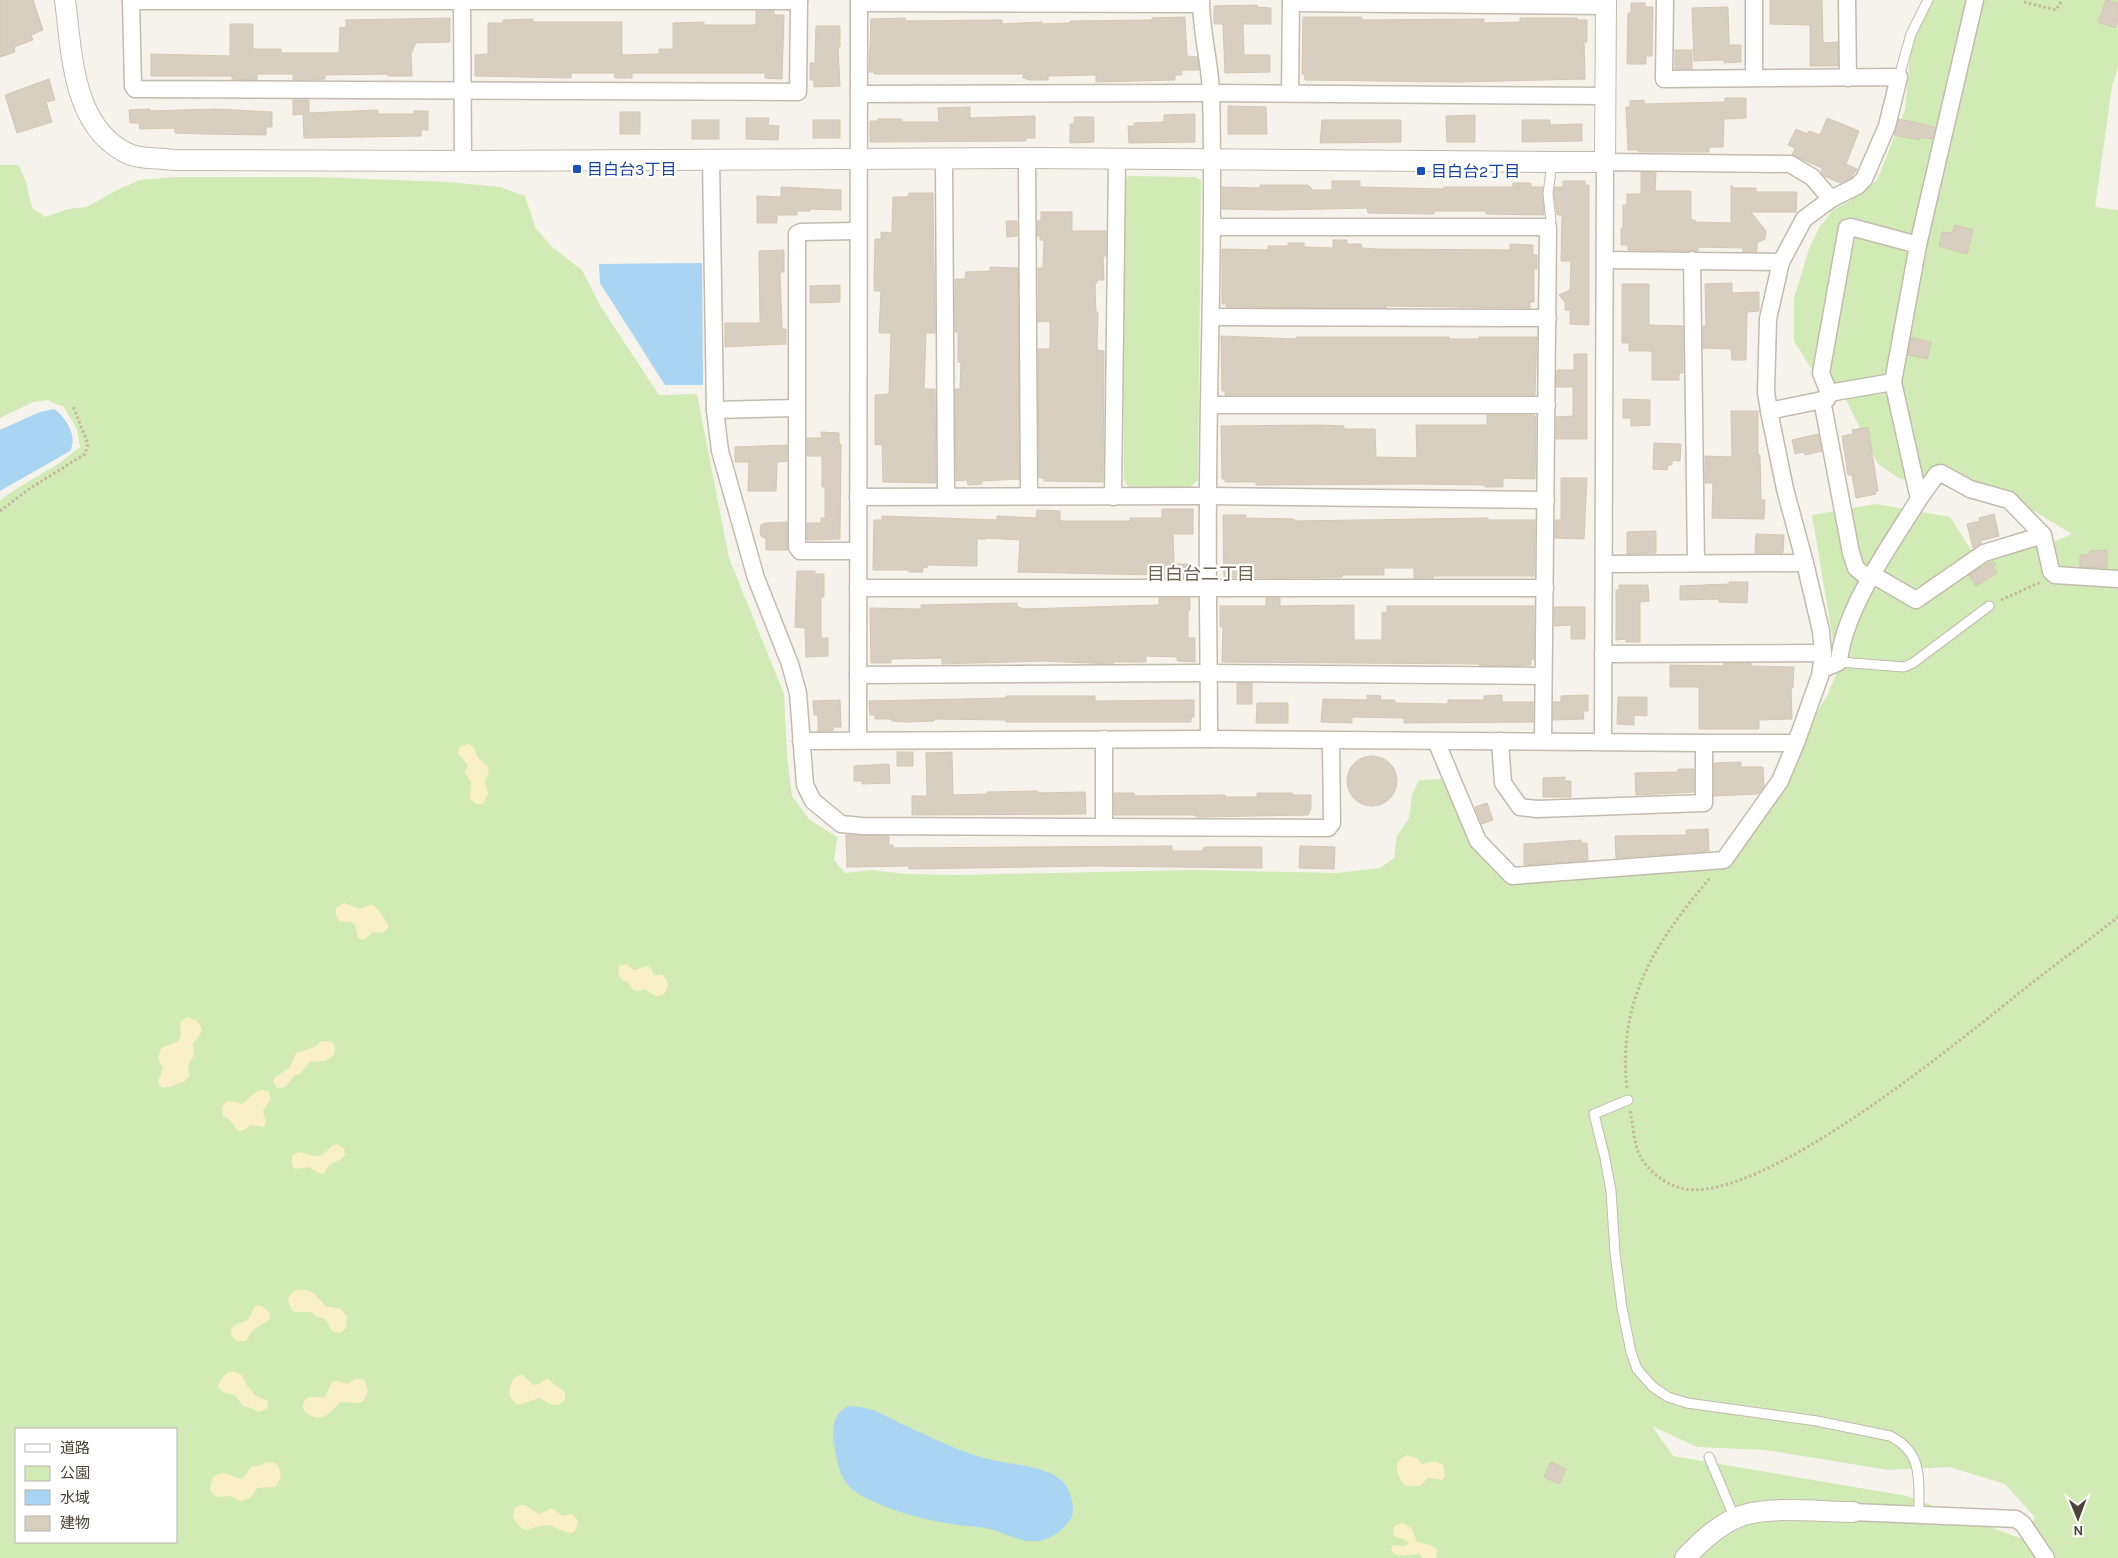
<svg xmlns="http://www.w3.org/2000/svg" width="2118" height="1558" viewBox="0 0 2118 1558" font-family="Karla,'Noto Sans JP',sans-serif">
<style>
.green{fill:#d2eab5;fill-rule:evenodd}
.sand{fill:#f9efc9}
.water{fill:#a9d4f2}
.building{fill:#d8cfc1;stroke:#d3c7b4}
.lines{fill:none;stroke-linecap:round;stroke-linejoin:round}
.service-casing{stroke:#c2bbae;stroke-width:11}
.minor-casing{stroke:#c2bbae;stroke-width:19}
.tertiary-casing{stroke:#c2bbae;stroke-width:22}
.path{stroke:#c4b79f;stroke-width:3;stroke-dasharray:2.5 2.5;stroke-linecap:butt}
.service{stroke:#fff;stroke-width:9}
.minor{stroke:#fff;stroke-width:16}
.tertiary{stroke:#fff;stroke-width:20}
.transit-dot{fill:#1a4fb4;stroke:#fff;stroke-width:2}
.labels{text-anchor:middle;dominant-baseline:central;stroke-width:4.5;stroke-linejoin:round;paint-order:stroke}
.transit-label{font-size:16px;fill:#164399;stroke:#fff;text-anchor:start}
.neighbourhood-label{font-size:18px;fill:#6e6250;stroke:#fff}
</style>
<rect width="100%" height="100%" fill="#f6f3ec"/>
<!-- green -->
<g class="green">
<path d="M1931,0H2118V67L2112,87L2095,207L2118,210V1558H0V501L8,494L61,462L80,447L77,429L63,406L55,404L48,400L33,402L0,418V165H19L26,182L32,208L45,217L68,209L87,207L117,190L140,180L176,177H314L449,182L500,187L525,196L536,229L552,247L582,270L601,307L659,395L697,394L729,558L784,694L787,756L792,796L810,820L837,837L834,860L845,873L871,870L907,874L955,875L1193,870L1337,873L1380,868L1394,858L1397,836L1409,818L1412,795L1419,780L1444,779L1469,831L1518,876L1628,869L1687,871L1728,867L1742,848L1808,727L1827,696L1838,670L1812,515L1876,504L1950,517L1971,550L2044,546L2072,534L2027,507L1954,487L1900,479L1878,464L1845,398L1814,373L1794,341V298L1809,249L1819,228L1833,210L1853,199L1877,180L1905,110L1912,35ZM1652,1426L1697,1447L1766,1450L1888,1470L1949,1467L2005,1484L2035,1517L2022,1539L1907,1496L1673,1456ZM16,1429H176V1542H16Z"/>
<path d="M1128,176L1195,177L1201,181L1198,480L1190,487H1128L1124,480L1123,181Z"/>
</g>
<!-- sand -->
<g class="sand">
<path d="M468,744L473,746L478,758L487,766L489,771L485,782L488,794L483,804H475L470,798L471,782L465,773L468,765L458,753C459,746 462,745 468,744Z"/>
<path d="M345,903L360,909L372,904C376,906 388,923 389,927L382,933L373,932L364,940L358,938L355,924L350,922L339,921L336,916V908Z"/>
<path d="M626,964L634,970L647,966L651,968L654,975H662L666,978L668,987C663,1000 654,997 645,989L638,991L632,989L629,983C620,979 617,978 619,966Z"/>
<path d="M187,1017L197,1021C206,1032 199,1035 193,1044L194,1056C187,1064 188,1066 189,1076L184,1082C175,1082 169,1091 159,1086L158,1081L163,1068L158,1059L161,1048C181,1040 182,1044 180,1022Z"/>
<path d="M321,1041L331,1042L335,1046L334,1055L325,1061L310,1062L301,1073L294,1076L285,1087L277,1088L273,1082L274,1078L289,1068L296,1053L314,1047Z"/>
<path d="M261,1090L268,1091C273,1101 268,1103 263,1111L266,1123L264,1127L250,1125L245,1130L238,1131L229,1119L223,1116L222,1107C227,1098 234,1101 242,1104L254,1093Z"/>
<path d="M337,1144L344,1149L345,1155L342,1159L330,1164L323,1174L316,1172L309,1167L295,1169L292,1165V1156C301,1147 307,1157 318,1156C327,1155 328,1146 337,1144Z"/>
<path d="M297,1290C313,1288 316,1296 326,1306L341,1309L347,1316L346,1328L341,1332C329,1335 331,1326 325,1319L315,1316L312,1312H294C287,1304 285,1294 297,1290Z"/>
<path d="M255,1306C263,1305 271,1310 270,1319L253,1330L246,1341H237L231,1335C231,1322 238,1325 248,1320Z"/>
<path d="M232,1371L242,1375L246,1384L256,1396L268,1401V1408L259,1412L251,1408L243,1406L234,1394C227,1394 223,1393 218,1387C219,1380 225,1373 232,1371Z"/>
<path d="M519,1375H523L533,1385L539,1384L547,1379L565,1392V1400L559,1405L550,1404L539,1398L519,1405C505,1399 507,1382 519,1375Z"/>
<path d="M356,1379H363L368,1389C363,1410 356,1401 340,1402C329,1415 318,1426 303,1409C303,1395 311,1396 322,1398L325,1397C332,1385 328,1376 347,1384Z"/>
<path d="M1407,1455L1417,1458L1422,1464L1434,1461L1443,1464L1445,1476L1442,1480L1428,1478L1420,1486H1406C1398,1479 1394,1468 1400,1459Z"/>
<path d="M266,1462L275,1463C283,1471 282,1479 275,1487L257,1488L251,1497L241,1501L229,1496L216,1497L210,1490L212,1478C225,1468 229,1477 242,1479L251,1467L262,1465Z"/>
<path d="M520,1505H525L539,1514L551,1508L563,1516L572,1514L578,1521C576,1545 557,1525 547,1525C531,1524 525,1540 513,1517L514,1509Z"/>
<path d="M1402,1523L1411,1528L1417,1542L1431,1545L1437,1549L1436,1558H1423L1419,1554C1409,1555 1397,1558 1391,1550L1393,1545L1404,1546L1409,1544L1406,1540L1394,1536L1393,1528L1395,1526Z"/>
</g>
<!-- water -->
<g class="water">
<path d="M702,263L703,385H665L600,283L599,264Z"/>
<path d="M54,409C66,417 78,437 70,451L0,491V430L40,412Z"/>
<path d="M848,1406C875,1407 880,1414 904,1425C930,1437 956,1450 984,1458C1008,1465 1039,1464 1060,1479C1068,1485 1073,1499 1073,1509C1073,1519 1067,1525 1060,1531C1031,1552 1017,1536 989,1529C977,1526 964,1526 952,1524C927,1521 862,1504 847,1484C838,1473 836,1455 834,1442C831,1427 835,1413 848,1406Z"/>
</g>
<!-- building -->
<g class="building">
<path d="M0,0H33L43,30L31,35L33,40L14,47L15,52L0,57Z"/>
<path d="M1770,0H1822L1823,43L1838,42V66H1810V25L1770,24Z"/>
<path d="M2106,0L2118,3V18L2115,28L2098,22Z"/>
<path d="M1631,3H1645V7H1653L1652,56H1646V64H1627L1628,13H1631Z"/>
<path d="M1257,5V7L1271,8V24H1243L1244,55H1270V72L1225,73L1223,24H1214V6Z"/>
<path d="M1728,7L1729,45H1741V62L1724,63V60L1694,61L1692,8Z"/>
<path d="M756,11H774V15H784L782,79L765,78V73H632V78H615L614,73H571V78L475,76V55L488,54V23H503V20L533,19V22H622V55L659,54V49H673V23L704,22V25H756Z"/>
<path d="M1185,17L1187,56L1197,57L1199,70H1182V75H1175V80L1096,82V75L1048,76V80H1030L1023,78V74H874V72H869L871,19L905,18V21L1002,20V24L1042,22V24L1070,23L1071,21L1152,20V18Z"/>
<path d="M1303,17H1362V20L1484,19V23L1520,22V18H1577V20H1587V42H1584L1585,79L1459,82L1305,80L1304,74H1302Z"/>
<path d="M450,18V42L416,43L411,54L412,76H388V74L325,75V79L309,80H293V74H257V80L232,79V76H151V54L230,56V24H253V49H281V53H339L340,27L346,28V20Z"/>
<path d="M816,26H840V47H838L840,86L814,87V80H810V63H815Z"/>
<rect x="1675" y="50" width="17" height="19"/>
<path d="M49,79L55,100L46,102L52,122L17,133L5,95Z"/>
<path d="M1725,98H1746V118L1724,119L1723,147H1709V152H1639V150H1628L1626,107H1630V101L1644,100V104L1725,102Z"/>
<path d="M293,100H309V113L378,110V114H414V111H428V130H421V136L304,138L303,114L293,115Z"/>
<path d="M1228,106L1266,107L1267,134H1228Z"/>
<path d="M970,107V118L1035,116V138H1026V141L870,142V121H878V119H902V122H939L938,108Z"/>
<path d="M150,109V111L216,109L272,112V127H266V135L206,134L175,133V128L140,129L139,123H130L129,110Z"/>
<rect x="620" y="112" width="20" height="22"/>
<path d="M1195,114V142L1129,143L1128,126H1134V123L1164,122V115Z"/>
<path d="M1475,115V142H1447L1446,116Z"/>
<path d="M1074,117H1094V142L1070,143V124H1074Z"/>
<path d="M746,118H769L768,125L779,126L778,140L746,139Z"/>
<path d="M1827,118L1859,131L1846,164L1857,169L1851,178L1840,183L1824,176L1821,172L1822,168L1792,155L1795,148L1788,145L1796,129L1807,134L1809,131L1820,135Z"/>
<path d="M1899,119L1935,127L1932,139L1920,137V140L1894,135Z"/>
<rect x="692" y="120" width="27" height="19"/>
<rect x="813" y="120" width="27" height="18"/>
<path d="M1322,120H1401V142L1320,143Z"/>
<path d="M1522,120H1550V125L1582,124V141L1522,142Z"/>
<path d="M1641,172L1656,173L1655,191H1691V220H1695V222L1731,223V185L1734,188H1756V192H1797L1796,212H1751L1766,231L1765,239L1757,243V252H1743V248L1698,247V251L1628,250V245H1621V228H1623V205H1627V194H1641Z"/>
<path d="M1332,181H1360V187L1444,189V187H1513V183H1531V187H1543L1544,215L1486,214V211H1434V214L1368,213L1367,208L1278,210L1222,209V187L1260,188V185H1308L1313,190H1332Z"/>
<path d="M1563,181H1585V185H1589V325L1570,324V310H1565V302L1559,295L1570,290L1571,261H1561L1562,215H1557L1554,194L1555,187H1563Z"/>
<path d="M781,187L841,190V210L810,209V211H797V215H777V223H757V196L781,197Z"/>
<path d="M909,193H933L935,333H926L924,389H935L936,483L883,482L882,444L875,445V395L889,394L891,333H879L881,291H874L875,239H881V232L892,233L893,197H908Z"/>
<path d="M1041,212H1072V231H1106V256H1103L1104,280H1097V283H1095L1096,312H1098L1097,350L1104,351L1103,482L1044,481V478H1039L1038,349H1050V321L1038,322V268H1043L1044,240H1040V236H1037V221H1041Z"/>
<path d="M1006,221H1017V236L1007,237Z"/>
<path d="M1955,225L1973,230L1967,254L1939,246L1942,232L1952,233Z"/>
<path d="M1333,240H1347V244H1361L1362,248L1377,249L1510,250V244L1533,245V255H1537V269H1534V302H1530V308L1386,306V308L1226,307V304H1222V249L1268,250V246H1288V243H1304V247L1333,248Z"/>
<path d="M784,250V272H780L782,329H786V344L725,347V323H760L759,251Z"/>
<path d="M990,267L1018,268L1019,479L982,481V484L968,485L967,480L956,481L955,389H960L961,363L958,362V332H955V279H965L966,272L990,271Z"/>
<path d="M1732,283V293L1759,292V311L1747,312L1746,360H1732L1731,349L1703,348V326H1706L1705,284Z"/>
<path d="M1622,284H1649V325L1683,326V373H1679V380H1652V351H1629V343H1622Z"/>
<path d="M840,285V302L810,303V286Z"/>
<path d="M1221,336L1296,339V337H1449V339H1479V337H1537L1535,395H1225V391H1222Z"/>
<path d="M1911,337L1931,342L1927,359L1908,355Z"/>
<path d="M1574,354H1587V439H1556V417L1573,416V387H1556L1557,370H1574Z"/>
<path d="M1623,399L1650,400V425L1631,426V418H1623Z"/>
<path d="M1731,411H1758V455H1760L1761,500H1765L1764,519L1712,518L1713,483H1705V456L1732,457Z"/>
<path d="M1487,415H1534L1536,417L1535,479L1503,478V487H1485V485L1417,484L1256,485V482H1225V479H1222L1221,426L1319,425L1344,426V429H1375L1376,457L1417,458L1416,425H1487Z"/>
<path d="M1868,427L1878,491L1875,492L1876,494L1856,498L1852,475H1848L1842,436L1853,434L1852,430Z"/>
<path d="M821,432L839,433V444H841L840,539L807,540V523H821V518H825V487H822V456H807V438H822Z"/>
<path d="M1818,434L1822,451L1805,455L1804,452L1795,454L1792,440Z"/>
<path d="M1654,443L1681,444L1680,461L1672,460V465H1668L1667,470L1653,469Z"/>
<path d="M787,445V461L777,462L776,491H748L749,462H735V447Z"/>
<path d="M1561,478H1587L1584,539L1555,538V520H1561Z"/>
<path d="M1162,509H1193V534H1173L1174,564H1189L1190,578H1158V575L1018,572L1020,540L986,538V539H977V566L927,565V568L923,567V572H909V570H873L874,520H882V516L997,520V516L1036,518L1037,510L1060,511V521H1130V518H1162Z"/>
<path d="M1994,514L1999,536L1980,541L1982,543L1973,548L1967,524L1980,521L1979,518Z"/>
<path d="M1223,515H1246L1245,518L1294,519V521L1488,518V520H1535L1534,576H1433V578H1414V568H1384V575H1342V577L1280,578L1224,577Z"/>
<path d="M787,522L788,550H766V539L761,536L760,531L761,525L766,523Z"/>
<path d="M1656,531V553L1627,554V532Z"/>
<path d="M1756,534L1784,535L1783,553H1755Z"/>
<path d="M2107,550V568L2080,567V555H2090V551Z"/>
<path d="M1993,561L1996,565L1993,567L1997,573L1976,586L1969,575Z"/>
<path d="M797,571H815V574H824V597H821V638H828V656L806,657L805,628L795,627Z"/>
<path d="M1729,582H1748L1747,603L1719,602V599L1680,600V586L1729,584Z"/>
<path d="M1619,585H1648L1649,601L1640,602V642H1626V639L1616,640V590H1619Z"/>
<path d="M1159,598H1190V610H1188V638H1195V662L1177,661V657L1146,656V662H1113V664L1042,661L942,664V658L891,659V663H871L870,608L921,609V605L1017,603V607L1024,609L1159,605Z"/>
<path d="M1266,598H1280V606L1354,605V640H1382V612L1387,613V606H1534V659H1531V665L1505,666L1479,665V664L1222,662L1223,627H1220V606H1266Z"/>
<path d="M1554,607H1585V639H1571V625L1554,626Z"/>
<path d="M1724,663H1751V666L1794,667L1793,688H1791L1792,719L1759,720V729H1699V687H1670V665L1723,666Z"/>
<rect x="1237" y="683" width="15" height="21"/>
<path d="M1367,695L1381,696L1380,700H1395V703L1448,704V700H1484V696L1502,695V702H1533V722L1404,723V718L1352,717V723L1321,722L1323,699L1367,700Z"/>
<path d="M1588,695V711H1583L1584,719L1553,720V702H1561V696Z"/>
<path d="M1006,696H1095V701L1194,700V717H1191V722H1006V720L934,719V721L906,722L892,721V719H875V715H870L869,701L1006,698Z"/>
<path d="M1618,697H1647V716L1634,715V725L1617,724Z"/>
<path d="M840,700L841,727H833V731H818V715H814L813,701Z"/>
<path d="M1257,703H1288V723H1256Z"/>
<rect x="897" y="752" width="16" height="14"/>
<path d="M952,752L953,795L987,794V792L1038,791V793L1085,792L1086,814L912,815V796H927L926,753Z"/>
<circle cx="1372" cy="781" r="25"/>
<path d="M1741,762V767H1763L1764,787L1758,794L1714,796V763Z"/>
<path d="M889,764L890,783L862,784V781H854V766Z"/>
<path d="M1678,769H1694V792L1636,795L1635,773L1678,772Z"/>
<path d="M1565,777V781H1571V797H1543V778Z"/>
<path d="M1114,793H1134V796L1225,795V797H1257V793H1292L1293,795H1311V809L1308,815L1202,817H1196V815H1114Z"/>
<path d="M1487,803L1493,820L1482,824L1475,807Z"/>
<path d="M1708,829L1709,851L1616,858L1615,836L1686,835V830Z"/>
<path d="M846,835L889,836V845H893V848L1172,846V851H1203L1204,847H1262V868L1093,866L909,869V866L847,867Z"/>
<path d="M1581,840V843H1587L1588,860L1524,865V844Z"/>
<path d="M1300,846L1335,847L1334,869L1299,868Z"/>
<path d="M1551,1462L1566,1469L1559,1484L1544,1477Z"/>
</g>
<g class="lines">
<!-- service casing -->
<g class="service-casing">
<g id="service">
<path d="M1899,77L1911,34L1928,0"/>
<path d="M1548,227L1551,221L1548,194L1552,162"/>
<path d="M1839,662L1904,667L1913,663L1989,606"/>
<path d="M1628,1100L1594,1114L1605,1158L1611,1191L1615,1253L1622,1308L1631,1352L1637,1369L1653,1387L1668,1397L1687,1403L1817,1421L1890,1436C1925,1454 1918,1481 1919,1515"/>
<path d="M1709,1457L1735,1519"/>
</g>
</g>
<!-- minor casing -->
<g class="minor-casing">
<g id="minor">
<path d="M131,0L133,86L135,89L798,92L799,0"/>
<path d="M462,0L463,161"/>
<path d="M1201,0C1201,32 1210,62 1211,93C1215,228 1208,363 1208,497C1207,578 1209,658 1209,739"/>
<path d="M1847,0L1848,78"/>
<path d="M131,1H799"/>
<path d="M859,3L1201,4"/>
<path d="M1291,3L1606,6"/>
<path d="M1754,78V0"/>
<path d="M1290,93L1291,0"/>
<path d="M859,94L1211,93L1606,96"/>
<path d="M1027,158L1029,496"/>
<path d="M711,160L715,410L720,451L756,578L790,664L798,693L805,785L813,801L841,824L862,826L1328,828L1332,823L1331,741"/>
<path d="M944,160L946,496"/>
<path d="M1212,227H1548L1543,741"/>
<path d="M857,231L801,232L797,234V547L800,551H858"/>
<path d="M1606,260L1781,262"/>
<path d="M1692,260L1696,563"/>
<path d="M1211,317L1548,318"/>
<path d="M1829,393L1821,373L1847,228L1851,227L1918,245"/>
<path d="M1822,400L1851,553L1856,568L1869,579"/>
<path d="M1210,405H1547"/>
<path d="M715,410L797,408"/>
<path d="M1769,411L1827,399L1829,393L1893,382"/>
<path d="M858,497L1208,496L1546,500"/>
<path d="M1113,497L1117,159"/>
<path d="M1919,499L1937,474L1941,473L1970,489L2009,500L2043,535"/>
<path d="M1604,564L1805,563"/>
<path d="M1873,575L1916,600L1984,553L2043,535L2051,571L2055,575L2118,579"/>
<path d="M858,588H1545"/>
<path d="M1603,654L1823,653"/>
<path d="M1821,670L1839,662C1843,610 1892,543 1919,499L1893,382L1918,245L1975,0"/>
<path d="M858,675L1209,673L1543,676"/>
<path d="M858,740L859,0"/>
<path d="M801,741L1209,739L1704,743"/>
<path d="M1436,741L1478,841L1512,876L1724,860L1780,781L1796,743"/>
<path d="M1500,741L1503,783L1520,807L1537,809L1704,803V743H1796L1820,676L1823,653L1821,631L1805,563L1785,489L1769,411L1766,392L1768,319L1781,262L1804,219L1831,199L1857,186L1864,179L1887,126L1899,77L1664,79L1665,0"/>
<path d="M1603,742L1605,162L1790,164L1812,177L1831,199"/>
<path d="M1104,826V739"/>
<path d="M1853,1512L2016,1519L2023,1524L2046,1558"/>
</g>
</g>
<!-- tertiary casing -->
<g class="tertiary-casing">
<g id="tertiary">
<path d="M65,0C72,53 72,130 131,155C143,159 160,158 173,160L463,161L1027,158L1552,162H1605L1606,0"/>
<path d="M1685,1558C1701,1541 1721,1522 1744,1515C1771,1506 1823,1512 1853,1512"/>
</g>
</g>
<!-- path -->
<g class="path">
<path d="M2024,2L2056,10L2062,0"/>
<path d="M0,511L29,489L85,454L88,444L73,406"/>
<path d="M2001,600L2041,582"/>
<path d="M1627,1088C1617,1001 1656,941 1710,878"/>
<path d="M1630,1111C1633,1123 1634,1146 1640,1156C1648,1171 1664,1183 1680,1188C1759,1209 1965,1036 2028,986C2057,963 2088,941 2118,917"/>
</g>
<!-- service -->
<use href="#service" class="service"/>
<!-- minor -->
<use href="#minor" class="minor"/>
<!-- tertiary -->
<use href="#tertiary" class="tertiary"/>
</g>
<!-- markers -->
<g class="transit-dot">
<rect x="572" y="164" width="10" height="10" rx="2.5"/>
<rect x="1416" y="166" width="10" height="10" rx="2.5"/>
</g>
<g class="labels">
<!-- transit labels -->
<g class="transit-label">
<text x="587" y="169">目白台3丁目</text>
<text x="1431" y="171">目白台2丁目</text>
</g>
<!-- neighbourhood labels -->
<g class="neighbourhood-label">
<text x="1201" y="574">目白台二丁目</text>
</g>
</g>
<!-- legend -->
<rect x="15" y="1428" width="162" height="115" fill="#ffffff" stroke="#b7b4b0"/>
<rect x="25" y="1444" width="25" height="8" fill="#ffffff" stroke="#b7b4b0"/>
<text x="60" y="1453" font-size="15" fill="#4b4439">道路</text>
<rect x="25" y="1466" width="25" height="15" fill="#d2eab5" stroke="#b7b4b0"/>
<text x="60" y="1478" font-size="15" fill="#4b4439">公園</text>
<rect x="25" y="1490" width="25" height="15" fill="#a9d4f2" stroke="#b7b4b0"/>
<text x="60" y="1503" font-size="15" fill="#4b4439">水域</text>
<rect x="25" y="1516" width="25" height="15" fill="#d8cfc1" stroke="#b7b4b0"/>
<text x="60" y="1528" font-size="15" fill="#4b4439">建物</text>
<!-- north arrow -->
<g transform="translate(2078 1518) rotate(179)" stroke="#ffffff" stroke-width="4" paint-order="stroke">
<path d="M0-4L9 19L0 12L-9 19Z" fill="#4b4439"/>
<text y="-8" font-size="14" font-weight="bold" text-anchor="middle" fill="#4b4439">N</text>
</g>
</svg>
